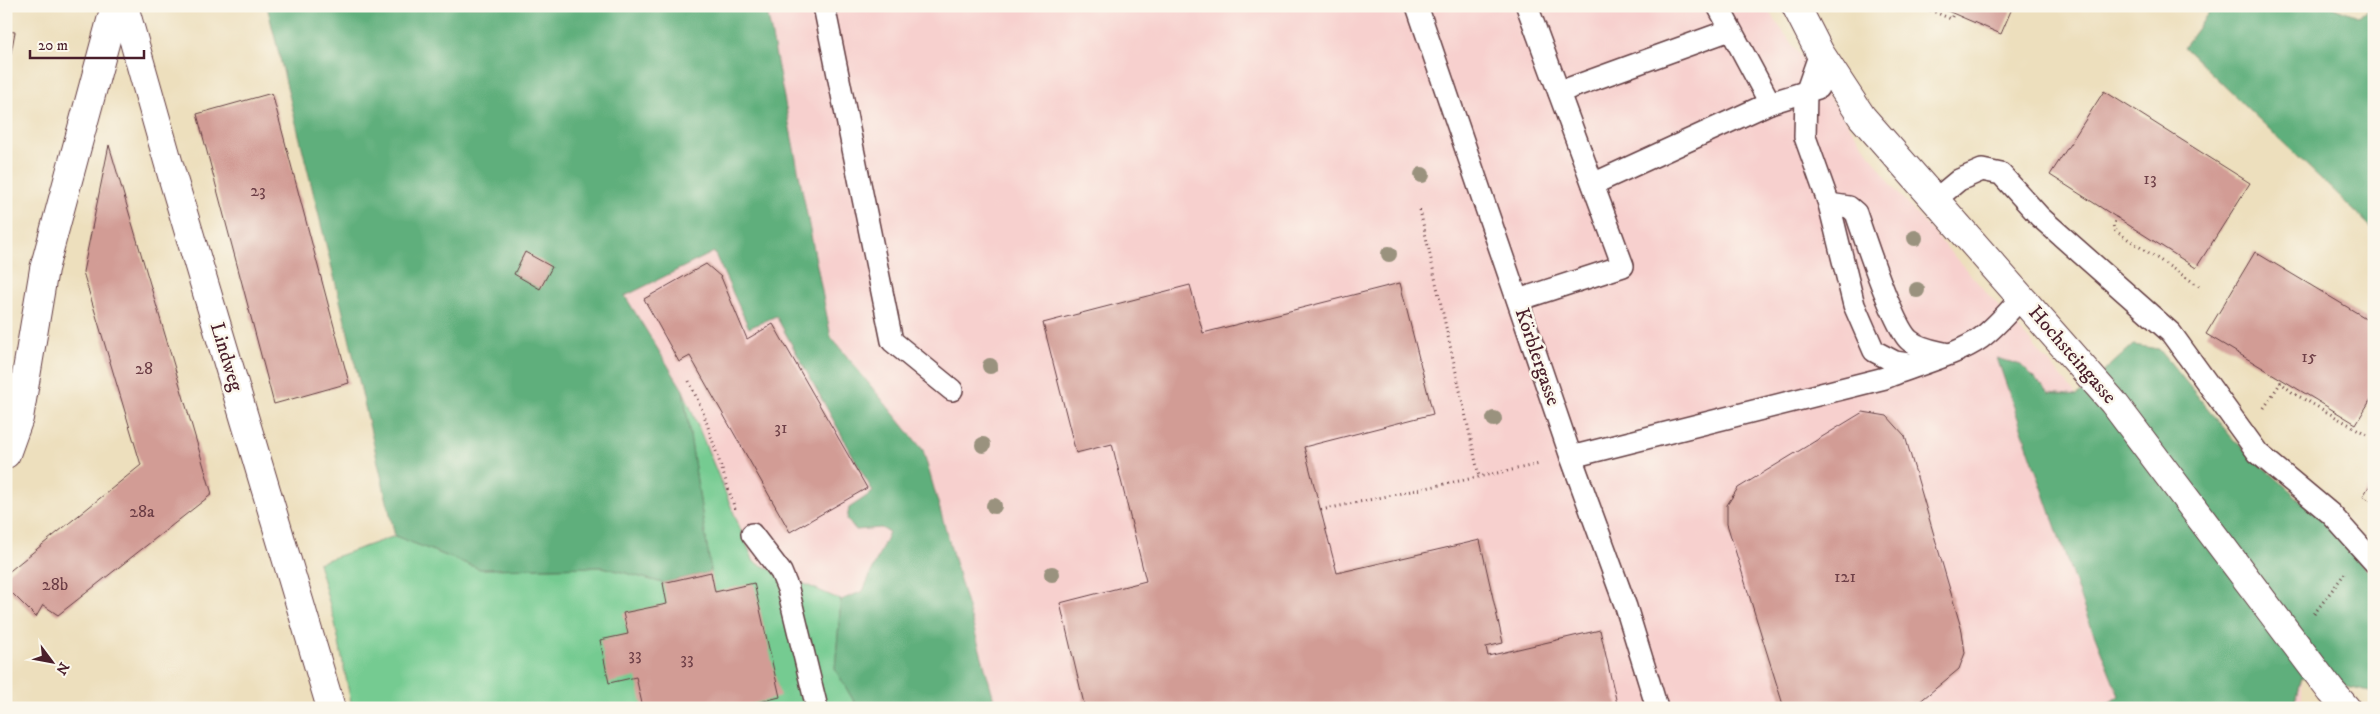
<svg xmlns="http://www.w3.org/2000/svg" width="2380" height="714" viewBox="0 0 2380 714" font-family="'IM FELL DW Pica',serif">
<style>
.built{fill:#f7d0ce}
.green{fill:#74cb91;stroke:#5f755e}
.forest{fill:#5faf7b;stroke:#546753}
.building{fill:#d29c95}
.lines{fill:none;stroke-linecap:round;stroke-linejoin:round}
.service-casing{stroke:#623c41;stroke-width:24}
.minor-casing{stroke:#623c41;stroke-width:30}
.path{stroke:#623c41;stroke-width:3;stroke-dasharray:1 4;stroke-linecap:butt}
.service{stroke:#fff;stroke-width:21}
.minor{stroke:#fff;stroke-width:28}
.tree{fill:#9a927e}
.labels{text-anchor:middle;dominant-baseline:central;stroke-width:5;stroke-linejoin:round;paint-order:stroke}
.number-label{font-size:18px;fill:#6c3e46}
.street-label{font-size:20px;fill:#4a1f2b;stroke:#fbf7ec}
</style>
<rect width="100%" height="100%" fill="#fbf7ec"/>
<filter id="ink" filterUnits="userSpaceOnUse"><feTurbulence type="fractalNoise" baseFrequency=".02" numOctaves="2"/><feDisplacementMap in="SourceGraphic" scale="10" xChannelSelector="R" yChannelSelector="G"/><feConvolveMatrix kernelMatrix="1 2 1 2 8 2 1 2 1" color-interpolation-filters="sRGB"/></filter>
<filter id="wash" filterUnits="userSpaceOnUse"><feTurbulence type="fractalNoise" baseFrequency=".0096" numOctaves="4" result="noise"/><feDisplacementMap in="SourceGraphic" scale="20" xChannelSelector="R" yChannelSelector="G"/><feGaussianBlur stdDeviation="1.12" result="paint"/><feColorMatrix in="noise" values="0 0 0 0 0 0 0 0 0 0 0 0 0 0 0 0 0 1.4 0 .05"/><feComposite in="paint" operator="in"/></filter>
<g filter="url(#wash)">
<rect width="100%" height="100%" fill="#eddfbd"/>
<!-- built -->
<path class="built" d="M267,6H1765L1896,191L2060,375L2302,677V708H352L335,623L318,563L395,535L323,228Z"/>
<!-- green -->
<path class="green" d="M683,390L754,562L841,600L835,669L858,708H352L335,623L318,563L395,536L480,569L603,567L663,583L711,572Z"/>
<!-- forest -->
<g class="forest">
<path d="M267,6H766L831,337L923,450L996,706L858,708L835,669L841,600L863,591L889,532L881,528L856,530L847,519L849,508L873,492L776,316L749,328L714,252L625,296L683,390L711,572L663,583L603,567L480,569L395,536L347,329Z"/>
<path d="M2214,6H2331L2358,16L2374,7V230L2184,47Z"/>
<path d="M2133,345L2159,349L2233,439L2328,525L2374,578V693L2302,677L2294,708H2101L2119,696L2083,606L1997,358L2021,365L2049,393L2077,396Z"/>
</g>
<g id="blocks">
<!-- building -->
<g class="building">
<path d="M1936,6H2013L2001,34Z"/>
<path d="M6,31L15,32L7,74H6Z"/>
<path d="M2104,91L2250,183L2196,268L2050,175Z"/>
<path d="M272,93L349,383L274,404L197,114Z"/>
<path d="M109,145L212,494L58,615L43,605L36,617L6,587V574L141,465L83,272Z"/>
<path d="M525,252L552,267L540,289L514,274Z"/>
<path d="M2255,252L2374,323V394L2356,424L2206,334Z"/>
<path d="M706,264L721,277L747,339L773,324L867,488L790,532L690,356L679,362L644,299Z"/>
<path d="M1400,283L1433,414L1304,447L1337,573L1480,540L1503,643L1486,647L1488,656L1600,630L1618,708H1085L1060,603L1146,581L1112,444L1076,453L1043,323L1190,285L1203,333Z"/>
<path d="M1863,412L1887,416L1905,436L1962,631L1965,653L1959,669L1912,708H1784L1727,524V505L1738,488Z"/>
<path d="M2374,479V503L2363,496Z"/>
<path d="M711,572L715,592L754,583L780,697L736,708H643L636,677L609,683L600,640L628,634L623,613L667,604L663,583Z"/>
</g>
</g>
</g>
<g filter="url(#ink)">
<use href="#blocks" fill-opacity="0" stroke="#623c41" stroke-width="1"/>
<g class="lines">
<!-- service casing -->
<g class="service-casing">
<g id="service">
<path d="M824,6L892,341L952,390"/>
<path d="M1417,6L1571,457L1626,607L1657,708"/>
<path d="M1718,6L1770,103L1818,88"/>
<path d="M1820,53L1806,93L1805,137L1829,204L1854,305L1874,351L1895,362L1915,365"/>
<path d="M1559,92L1730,30"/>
<path d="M1593,184L1770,103"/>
<path d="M1935,200L1959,180L1982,170L2001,174L2040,217L2171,333L2258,453L2331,514L2374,562"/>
<path d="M1829,204L1849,207L1856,213C1864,237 1894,327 1909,340C1919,349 1936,351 1948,354"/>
<path d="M1518,300L1623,266L1527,6"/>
<path d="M1571,457L1885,378C1914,365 1956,356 1981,338C1996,327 2009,311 2022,297"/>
<path d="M752,534L781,572L788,589L817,708"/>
</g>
</g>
<!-- minor casing -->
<g class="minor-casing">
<g id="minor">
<path d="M124,6L173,179L331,708"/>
<path d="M1796,6L1820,53L1862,117L2113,402L2331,691L2346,708"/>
<path d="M6,454L19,418L44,269L115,6"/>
</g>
</g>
<!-- path -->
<g class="path">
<path d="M1921,6L1951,19L1953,14"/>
<path d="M1420,210L1479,476"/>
<path d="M2117,217L2113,225L2114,230L2202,288"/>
<path d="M689,381L703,412L735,509"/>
<path d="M2280,382L2293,393L2366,434"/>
<path d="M2264,408L2283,379"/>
<path d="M1321,510L1540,464"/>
<path d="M2314,614L2345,573"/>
</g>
<!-- service -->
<use href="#service" class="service"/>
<!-- minor -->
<use href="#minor" class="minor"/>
</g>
<!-- trees -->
<g class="tree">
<circle cx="1422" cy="175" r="8"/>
<circle cx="1915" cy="238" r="8"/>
<circle cx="1389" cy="254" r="8"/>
<circle cx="1917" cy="290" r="8"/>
<circle cx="990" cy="366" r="8"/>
<circle cx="1494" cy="419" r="8"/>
<circle cx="983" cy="445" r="8"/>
<circle cx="994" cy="506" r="8"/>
<circle cx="1052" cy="574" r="8"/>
</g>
</g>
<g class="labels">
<!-- number labels -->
<g class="number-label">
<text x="2150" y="179">13</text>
<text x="258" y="191">23</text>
<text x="2309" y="357">15</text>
<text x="144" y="369">28</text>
<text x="781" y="428">31</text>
<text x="142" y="512">28a</text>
<text x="1845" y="577">121</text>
<text x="55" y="585">28b</text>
<text x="635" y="655">33</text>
<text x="687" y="659">33</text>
</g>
<!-- street labels -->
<g class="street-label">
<text transform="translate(2072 355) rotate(49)">Hochsteingasse</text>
<text transform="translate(226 357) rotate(73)">Lindweg</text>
<text transform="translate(1537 357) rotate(71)">Körblergasse</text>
</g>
</g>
<!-- margin -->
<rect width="2380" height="714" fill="none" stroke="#fbf7ec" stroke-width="25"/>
<!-- north arrow -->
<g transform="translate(52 662) rotate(122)" stroke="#fbf7ec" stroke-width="4" paint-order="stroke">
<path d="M0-4L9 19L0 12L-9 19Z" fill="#4a1f2b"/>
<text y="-8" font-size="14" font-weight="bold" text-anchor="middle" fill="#4a1f2b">N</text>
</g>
<!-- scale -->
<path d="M30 50v8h114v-8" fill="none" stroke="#4a1f2b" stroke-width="2.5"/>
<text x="38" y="50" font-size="15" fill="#4a1f2b" stroke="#fbf7ec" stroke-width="4" paint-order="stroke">20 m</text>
</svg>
